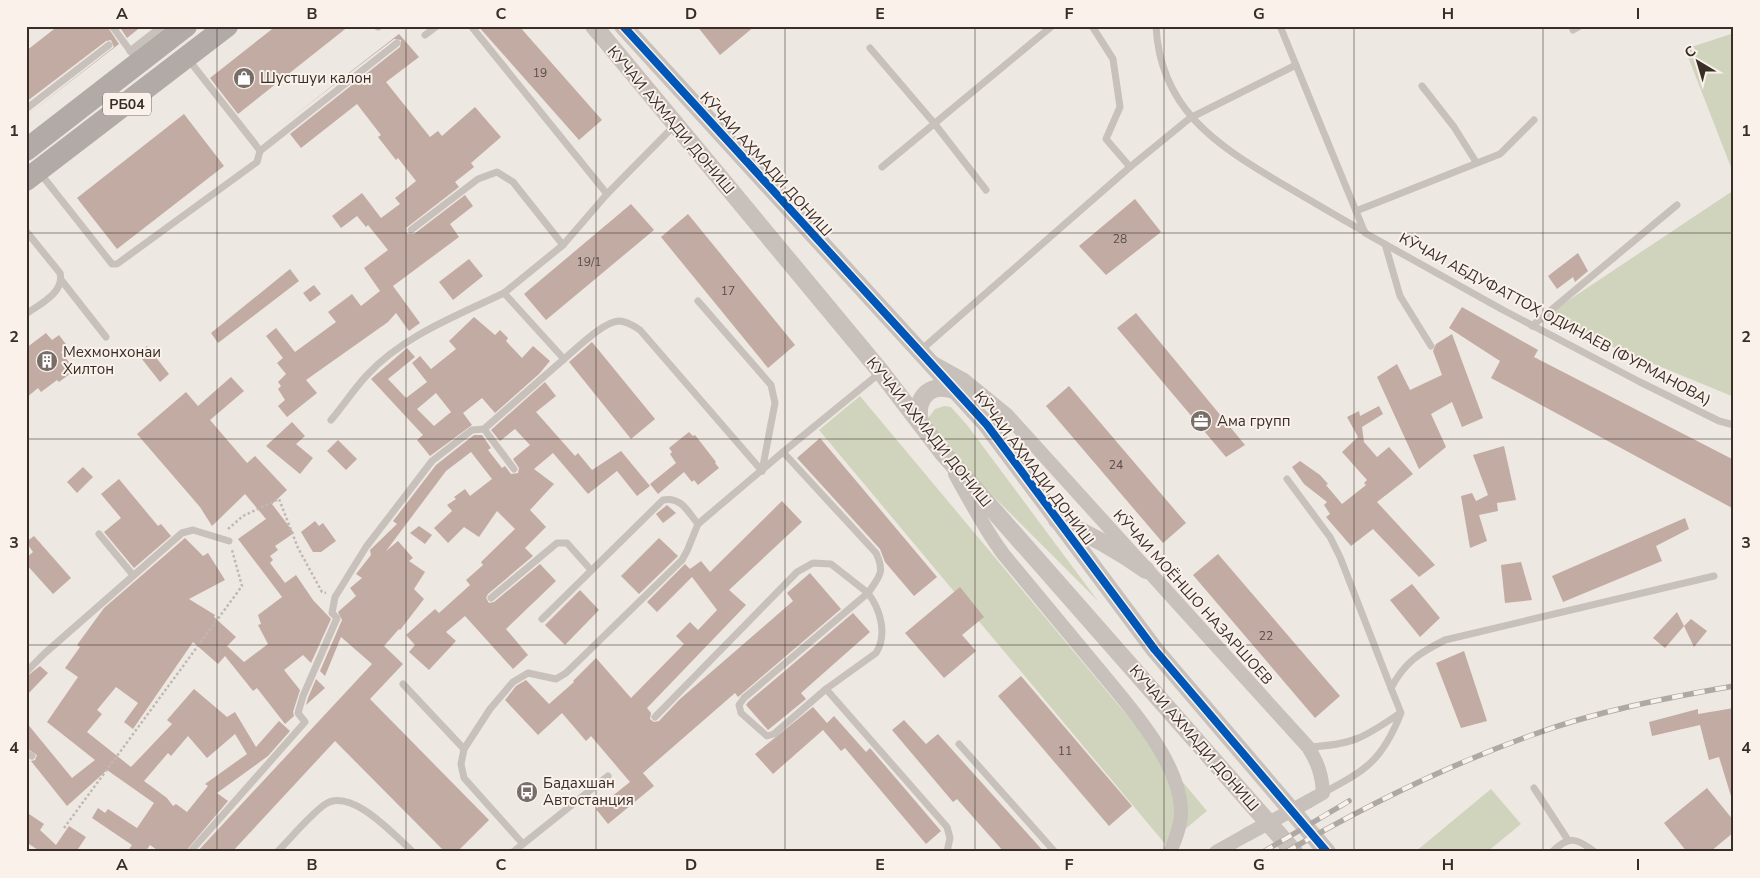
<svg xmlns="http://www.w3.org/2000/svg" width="1760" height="878" viewBox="0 0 1760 878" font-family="'Nunito Sans',sans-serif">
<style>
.green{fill:#d0d4bc}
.building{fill:#c2aba3;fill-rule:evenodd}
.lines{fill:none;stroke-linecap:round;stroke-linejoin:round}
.path{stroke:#c0b8b3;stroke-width:2.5;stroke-dasharray:2.5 2.5;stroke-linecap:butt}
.service{stroke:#c7c0bb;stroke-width:7}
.minor{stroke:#c7c0bb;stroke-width:14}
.tertiary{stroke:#c7c0bb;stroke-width:18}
.trunk{stroke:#b2aaa6;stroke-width:22}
.rail-casing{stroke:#afa9a5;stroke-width:5.5}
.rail{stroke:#faf2ea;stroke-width:4;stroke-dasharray:11;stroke-linecap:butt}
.minor-bridge{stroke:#c7c0bb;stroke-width:14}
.cycleway-casing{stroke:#faf2ea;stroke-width:11}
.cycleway{stroke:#0057b8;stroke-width:8}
.grid{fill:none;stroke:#392d28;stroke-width:1;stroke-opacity:0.55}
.labels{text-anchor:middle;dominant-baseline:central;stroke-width:4;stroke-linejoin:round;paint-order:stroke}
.number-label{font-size:12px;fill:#5b4c47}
.shield{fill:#faf2ea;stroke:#736862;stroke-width:1}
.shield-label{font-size:14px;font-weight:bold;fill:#392d28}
.poi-label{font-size:15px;fill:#392d28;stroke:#faf2ea;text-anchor:start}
.street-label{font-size:15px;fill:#392d28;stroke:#faf2ea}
.neatline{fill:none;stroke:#392d28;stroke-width:2}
.grid-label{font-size:16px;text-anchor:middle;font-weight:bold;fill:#392d28}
</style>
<rect width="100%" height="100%" fill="#eee8e2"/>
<!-- green -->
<g class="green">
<path d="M1734,33V175L1685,49Z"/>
<path d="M1734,190V397L1542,318Z"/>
<path d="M860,396L1207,811L1166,845L819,430Z"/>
<path d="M944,406L951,407L967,425L1098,601L943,446L926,421L935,409Z"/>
<path d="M1491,789L1521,824L1487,852H1415Z"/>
</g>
<!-- building -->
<g class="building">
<path d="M58,26H107L119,44L26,116L114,47L111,40L106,41L26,102V51Z"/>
<path d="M119,26H142L127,38Z"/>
<path d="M276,26H349L238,114L210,78Z"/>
<path d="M478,26H519L602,120L579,140Z"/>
<path d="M697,26H755L720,55Z"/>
<path d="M399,34L419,57L386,82L430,137L438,131L442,136L475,107L501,137L471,163L474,167L455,182L459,187L406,228L407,234H414L465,195L473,206L450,224L459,237L393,286L420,323L409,331L396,313L388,322L306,380L317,393L287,417L278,406L285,400L278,389L281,386L278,382L286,374L277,363L283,358L266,336L276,328L295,352L336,322L328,312L352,294L361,306L380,291L364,268L388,250L368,225L366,227L357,216L341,228L332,216L362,193L381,218L400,204L395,198L416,181L398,158L396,160L378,137L381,135L357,104L301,148L290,134L400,47L401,40L394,39L283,124Z"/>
<path d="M184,114L224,166L117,249L77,198Z"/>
<path d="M1135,199L1161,232L1106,275L1079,246Z"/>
<path d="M631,204L654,230L546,320L524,294Z"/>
<path d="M688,214L795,345L768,368L661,237Z"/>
<path d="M1578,253L1588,271L1575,282L1573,277L1557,289L1548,276Z"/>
<path d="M469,259L483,276L453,300L439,282Z"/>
<path d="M290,269L299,281L218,343L211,333Z"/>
<path d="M314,285L321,294L310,302L303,293Z"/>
<path d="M1462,307L1538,350L1534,357L1734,460V509L1491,378L1500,361L1449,328Z"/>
<path d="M1136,313L1245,445L1226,457L1117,328Z"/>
<path d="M474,317L495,335L500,330L508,338L506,341L522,358L533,346L550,361L539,374L495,413L482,398L463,413L472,425L430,456L417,440L423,435L371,379L407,348L415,357L388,379L406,398L427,382L412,363L420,356L431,369L456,349L449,341ZM436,393L451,412L434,426L417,409Z"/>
<path d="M46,333L52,340L59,335L68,347L61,352L75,370L59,382L57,380L41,392L38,388L26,398V348Z"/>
<path d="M1452,334L1483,418L1462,427L1452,402L1431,414L1446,447L1419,469L1377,377L1397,364L1410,390L1442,375L1433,351L1436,344Z"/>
<path d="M592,342L655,419L631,439L569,362Z"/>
<path d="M147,346L169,374L160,382L138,354Z"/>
<path d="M231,377L244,391L210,420L247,463L255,456L287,490L272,504L294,533L275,546L278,550L270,556L273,560L270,563L285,583L296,575L313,600L331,619L311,663L303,655L284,670L300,690L293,712L294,716L285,724L257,688L253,691L225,656L218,664L193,642L133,729L124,722L138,703L116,687L97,710L102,714L87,732L131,767L172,724L167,720L194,689L227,717L235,712L256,747L279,721L290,731L268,756L217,793L228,801L185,852H160L150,845L145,852H127L132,845L92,818L98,808L105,813L108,809L137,828L154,803L107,770L67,806L31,761L35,760L37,755L26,748V722L72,778L95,760L47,722L78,677L65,668L80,647L77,645L104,608L185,538L203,556L208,553L225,580L189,599L215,615L214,617L236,637L227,646L244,662L268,644L258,625L261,624L258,615L282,597L238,539L266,519L245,494L212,526L200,507L137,434L186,392L198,406ZM235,734L247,754L205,784L208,786L187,812L176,804L173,806L167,798L144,781L168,753L171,756L188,736L207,758Z"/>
<path d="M545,382L556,396L536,412L575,456L578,453L592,470L621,451L650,486L637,496L617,471L588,494L553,453L534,469L554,484L530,510L546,527L525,548L533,556L488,594L486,598L489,603L494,602L540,564L556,581L506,629L528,655L513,669L465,616L446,632L456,641L429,670L409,652L415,645L406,635L435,609L439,613L470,585L466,580L483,565L481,562L515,529L497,511L479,537L464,527L448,543L434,528L452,511L447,505L456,499L454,497L465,489L470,496L492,479L471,452L446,471L386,551L398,541L413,558L409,561L425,572L414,589L424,599L400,630L399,629L384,646L403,664L370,699L489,820L457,852H445L335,741L232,852H197L372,664L341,637L325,676L320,671L342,620L338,612L356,596L350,588L362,578L356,574L371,555L370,550L397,524L393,521L436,465L474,435H482L491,448L488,450L502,468L505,466L511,474L518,473L519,468L513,459L530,445L515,429L500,441L491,430Z"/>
<path d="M1069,386L1186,523L1163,543L1046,406Z"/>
<path d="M1379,406L1383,414L1362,427L1364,442L1377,457L1389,447L1413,474L1377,502L1435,565L1419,577L1373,529L1351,546L1326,517L1330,514L1324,505L1327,502L1304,484L1292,467L1300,461L1320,475L1328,484L1326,485L1342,504L1366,485L1364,483L1367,480L1342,452L1358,437L1347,417L1359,411L1360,416Z"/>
<path d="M292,422L305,436L296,444L313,458L300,474L266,446Z"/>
<path d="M689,432L693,436L695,435L716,462L715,463L719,468L698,485L694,480L692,482L684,472L658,494L650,484L676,463L670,454L672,452L669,448Z"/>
<path d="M820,438L937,577L914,596L885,562L880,549L797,458Z"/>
<path d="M338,440L357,459L346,470L327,451Z"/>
<path d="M1504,446L1516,500L1497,503L1498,511L1479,515L1487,541L1470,548L1461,496L1472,493L1476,501L1488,495L1473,455Z"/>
<path d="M83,467L93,477L77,493L67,482Z"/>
<path d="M119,479L158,526L161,524L171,536L134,568L104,532L121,518L101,494Z"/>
<path d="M782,501L802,522L729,590L746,605L647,708L651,713L650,719L654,722L659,721L680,699L793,601L787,593L810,573L841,609L738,697L735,693L643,773L654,786L608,824L596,809L630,782L591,736L586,741L562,713L538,735L505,700L516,686L526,680L549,704L574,682L573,681L596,658L631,698L684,644L676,636L690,622L698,630L717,610L692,577L657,612L647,602L685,564L690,569L701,561L710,572Z"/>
<path d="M667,505L676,513L663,523L656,514Z"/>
<path d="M1685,518L1689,529L1656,546L1662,561L1563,602L1552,576Z"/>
<path d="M315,521L319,526L323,523L336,541L321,552H313L301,532Z"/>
<path d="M419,526L432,535L425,544L410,533Z"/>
<path d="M34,536L71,578L53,594L26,564V558L33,552L26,542Z"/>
<path d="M659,538L678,556L639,594L621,576Z"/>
<path d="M1218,554L1340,696L1315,718L1193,575Z"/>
<path d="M1521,562L1532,600L1505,603L1501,565Z"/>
<path d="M1412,584L1440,618L1420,637L1390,600Z"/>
<path d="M960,587L984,617L962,635L976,651L944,678L905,633Z"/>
<path d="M580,590L599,610L565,645L545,625Z"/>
<path d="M1677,612L1684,626L1665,648L1653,638Z"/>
<path d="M853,613L870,632L801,693L806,699L768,730L746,705L748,702Z"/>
<path d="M1691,619L1707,631L1694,647L1684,626Z"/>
<path d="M1464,651L1487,721L1461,728L1436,663Z"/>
<path d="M40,666L48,673L26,696V677Z"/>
<path d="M1021,676L1132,806L1109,826L998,696Z"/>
<path d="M316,679L325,688L306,705L308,698Z"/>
<path d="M813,707L827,723L834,716L866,752L870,748L941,831L926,844L845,748L841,751L823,730L773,774L755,754Z"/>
<path d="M1734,708V795L1731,796L1719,757L1709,760L1700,725L1652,736L1649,722L1698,709V714Z"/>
<path d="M904,720L926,744L938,734L1044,852H1004L957,799L953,802L892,730Z"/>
<path d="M1707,788L1734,821V832L1710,852H1687L1664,823Z"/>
<path d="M26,812L44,824L40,830L56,845L69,826L86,837L76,852H41L26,842Z"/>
</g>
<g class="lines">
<!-- path -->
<g class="path">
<path d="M228,529L243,516L279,499L298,548L322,592L326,593"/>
<path d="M64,828L242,586L232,550"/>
</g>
<!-- service -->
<g class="service">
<path d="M112,26L137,60"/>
<path d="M378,26V27"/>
<path d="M471,26L607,194"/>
<path d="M1092,26L1113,59L1120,107L1106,139L1130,167"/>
<path d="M1156,26C1160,108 1215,144 1279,182C1308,199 1336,216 1365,232"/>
<path d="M1280,26L1365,233L1503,310L1640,382L1719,421L1734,425"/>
<path d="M1573,30L1580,26"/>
<path d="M425,35L437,26"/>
<path d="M870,48L934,123L986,190"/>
<path d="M130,51L162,26"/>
<path d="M1422,86L1454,127L1476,162"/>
<path d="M26,109L109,45"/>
<path d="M260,151L397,43"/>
<path d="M882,167L1052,26"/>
<path d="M40,173L112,264H117L257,162L260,151L255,144L188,59"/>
<path d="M1356,211L1500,154L1534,120"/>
<path d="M411,230L478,179L497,172L513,182L563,245"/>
<path d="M26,231L60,273C65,292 40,304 26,314"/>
<path d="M1385,244L1400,296L1431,346"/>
<path d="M62,281L106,337"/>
<path d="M698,301L771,385L775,403L762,471"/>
<path d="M1532,326L1677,205"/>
<path d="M921,350L1130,167L1190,118L1296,65"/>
<path d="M564,359C576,349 604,321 619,321C627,321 634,326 640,330L762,471"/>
<path d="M881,372L783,452L876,553C885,572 880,576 868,593C880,609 888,634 876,653L826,689L947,827L950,838L947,852"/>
<path d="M331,420C343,406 354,389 367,375C403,336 456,316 504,293"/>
<path d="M484,429L564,359L504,293L563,245L607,194L675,125"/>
<path d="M1287,479L1330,537L1340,557L1391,688"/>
<path d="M99,534L133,575"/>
<path d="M491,598L557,543H567L591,570"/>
<path d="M542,619L663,500C681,496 688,512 698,524"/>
<path d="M26,672L45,653L182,533L193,530L229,541"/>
<path d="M403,684L464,749"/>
<path d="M655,717L797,572L813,563L831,564L868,593L744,698L739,705L741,713L767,736L774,734L826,689"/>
<path d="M959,744L1055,852"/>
<path d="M1308,747C1352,745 1364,738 1400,713"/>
<path d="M26,753L32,756"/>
<path d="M1534,788L1568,840"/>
<path d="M1323,793C1366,770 1382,761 1401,713L1391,688C1405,662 1419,653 1445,640L1714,576"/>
<path d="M523,844L464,778L461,764L464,749L490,709L513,682L528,673L556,679L566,673L682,560L687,551L698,524L783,452"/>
<path d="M190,852L305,722L298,713L303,696L337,618L332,613L335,597L366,547L432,461L472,430L484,429L514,469"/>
<path d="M277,852C292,837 307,818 324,805C350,785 395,836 413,852"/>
<path d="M513,852L608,776"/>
<path d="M1552,852C1569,835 1577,838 1595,852"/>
</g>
<!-- minor -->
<g class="minor">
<path d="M935,364L964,380L1007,415L1308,747C1318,763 1322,775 1323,793L1309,801"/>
<path d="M955,474C970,501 985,530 1004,555C1033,590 1062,625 1091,660C1122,698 1178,757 1181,808C1182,823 1176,838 1170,852"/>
<path d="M1216,852L1248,834"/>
</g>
<!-- tertiary -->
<g class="tertiary">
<path d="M594,26L881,372L943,453L1294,852"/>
<path d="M623,26L987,425L1155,650L1327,852"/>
<path d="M920,422C914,396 932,381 957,391"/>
<path d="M1057,520C1089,534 1117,549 1146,570"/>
</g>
<!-- trunk -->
<g class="trunk">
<path d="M26,150L186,26"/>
<path d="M26,180L227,26"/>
</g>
<!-- rail casing -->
<g class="rail-casing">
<g id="rail">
<path d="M1263,852L1349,801"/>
<path d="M1286,852C1365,806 1446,766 1532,735C1597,711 1666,698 1734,686"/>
</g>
</g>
<!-- rail -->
<use href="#rail" class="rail"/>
<!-- minor-bridge -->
<path class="minor-bridge" d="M1248,834L1309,801"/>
<!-- cycleway casing -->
<g class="cycleway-casing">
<path id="cycleway" d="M623,26L987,425L1155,650L1327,852"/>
</g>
<!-- cycleway -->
<use href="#cycleway" class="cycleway"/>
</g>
<!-- grid -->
<path class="grid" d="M217,26V852M406,26V852M596,26V852M785,26V852M975,26V852M1164,26V852M1354,26V852M1543,26V852M26,233H1734M26,439H1734M26,645H1734"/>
<!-- icons -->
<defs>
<g id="shop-disc" transform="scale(1.125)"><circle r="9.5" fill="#786e69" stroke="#faf2ea"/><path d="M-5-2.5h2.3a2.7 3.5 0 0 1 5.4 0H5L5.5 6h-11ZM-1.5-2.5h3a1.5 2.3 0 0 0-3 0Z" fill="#fff"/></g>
<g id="building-disc" transform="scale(1.125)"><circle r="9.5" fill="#786e69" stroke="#faf2ea"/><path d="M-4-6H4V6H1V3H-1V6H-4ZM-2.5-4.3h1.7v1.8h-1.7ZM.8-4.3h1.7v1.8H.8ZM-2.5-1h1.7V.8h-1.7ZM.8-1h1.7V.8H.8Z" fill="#fff"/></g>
<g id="office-disc" transform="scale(1.125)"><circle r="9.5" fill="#786e69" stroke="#faf2ea"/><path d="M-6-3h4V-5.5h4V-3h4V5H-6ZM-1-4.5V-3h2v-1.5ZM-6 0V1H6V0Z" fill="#fff"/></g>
<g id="bus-disc" transform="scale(1.125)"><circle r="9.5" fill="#786e69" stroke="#faf2ea"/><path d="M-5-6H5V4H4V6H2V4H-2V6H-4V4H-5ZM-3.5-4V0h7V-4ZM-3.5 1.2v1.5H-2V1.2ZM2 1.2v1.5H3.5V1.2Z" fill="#fff"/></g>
</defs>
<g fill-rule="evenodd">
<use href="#shop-disc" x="244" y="78"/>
<use href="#building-disc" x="47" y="361"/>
<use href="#office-disc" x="1201" y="421"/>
<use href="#bus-disc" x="527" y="792"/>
</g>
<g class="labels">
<!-- number labels -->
<g class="number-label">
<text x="540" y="73">19</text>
<text x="1120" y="239">28</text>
<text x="589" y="262">19/1</text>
<text x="728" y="291">17</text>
<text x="1116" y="465">24</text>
<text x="1266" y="636">22</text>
<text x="1065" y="751">11</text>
</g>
<!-- shield labels -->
<rect class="shield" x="103" y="92.5" width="48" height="23" rx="4"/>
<g class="shield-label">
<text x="127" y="104">РБ04</text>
</g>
<!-- poi labels -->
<g class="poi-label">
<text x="260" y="78">Шустшуи калон</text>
<text x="63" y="352">Мехмонхонаи<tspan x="63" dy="17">Хилтон</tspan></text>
<text x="1217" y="421">Ама групп</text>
<text x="543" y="783">Бадахшан<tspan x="543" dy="17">Автостанция</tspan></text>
</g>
<!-- street labels -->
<g class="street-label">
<text transform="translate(671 120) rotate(50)">КУЧАИ АХМАДИ ДОНИШ</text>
<text transform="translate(766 164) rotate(48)">КӮЧАИ АҲМАДИ ДОНИШ</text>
<text transform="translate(1555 319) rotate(28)">КӮЧАИ АБДУФАТТОҲ ОДИНАЕВ (ФУРМАНОВА)</text>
<text transform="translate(929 432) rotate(51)">КУЧАИ АХМАДИ ДОНИШ</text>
<text transform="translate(1034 468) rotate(53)">КӮЧАИ АҲМАДИ ДОНИШ</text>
<text transform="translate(1193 597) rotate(48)">КӮЧАИ МОЁНШО НАЗАРШОЕВ</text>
<text transform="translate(1194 738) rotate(49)">КУЧАИ АХМАДИ ДОНИШ</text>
</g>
</g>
<!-- border -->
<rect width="1760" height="878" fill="none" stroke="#faf2ea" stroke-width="55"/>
<!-- north arrow -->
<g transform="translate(1698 62) rotate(322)" stroke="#faf2ea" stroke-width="4" paint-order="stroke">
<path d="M0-4L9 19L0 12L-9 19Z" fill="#392d28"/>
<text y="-8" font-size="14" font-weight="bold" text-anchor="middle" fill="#392d28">С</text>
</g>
<rect x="28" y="28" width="1704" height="822" class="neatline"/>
<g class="grid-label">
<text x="122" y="19">A</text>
<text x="312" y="19">B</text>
<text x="501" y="19">C</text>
<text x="691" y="19">D</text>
<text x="880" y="19">E</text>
<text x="1069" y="19">F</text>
<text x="1259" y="19">G</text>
<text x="1448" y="19">H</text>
<text x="1638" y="19">I</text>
<text x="14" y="136">1</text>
<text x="1746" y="136">1</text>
<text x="14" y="342">2</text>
<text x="1746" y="342">2</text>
<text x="14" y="548">3</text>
<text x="1746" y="548">3</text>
<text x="14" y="753">4</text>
<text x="1746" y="753">4</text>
<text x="122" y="870">A</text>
<text x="312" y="870">B</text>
<text x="501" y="870">C</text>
<text x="691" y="870">D</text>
<text x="880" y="870">E</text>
<text x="1069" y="870">F</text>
<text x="1259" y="870">G</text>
<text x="1448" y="870">H</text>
<text x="1638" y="870">I</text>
</g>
</svg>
